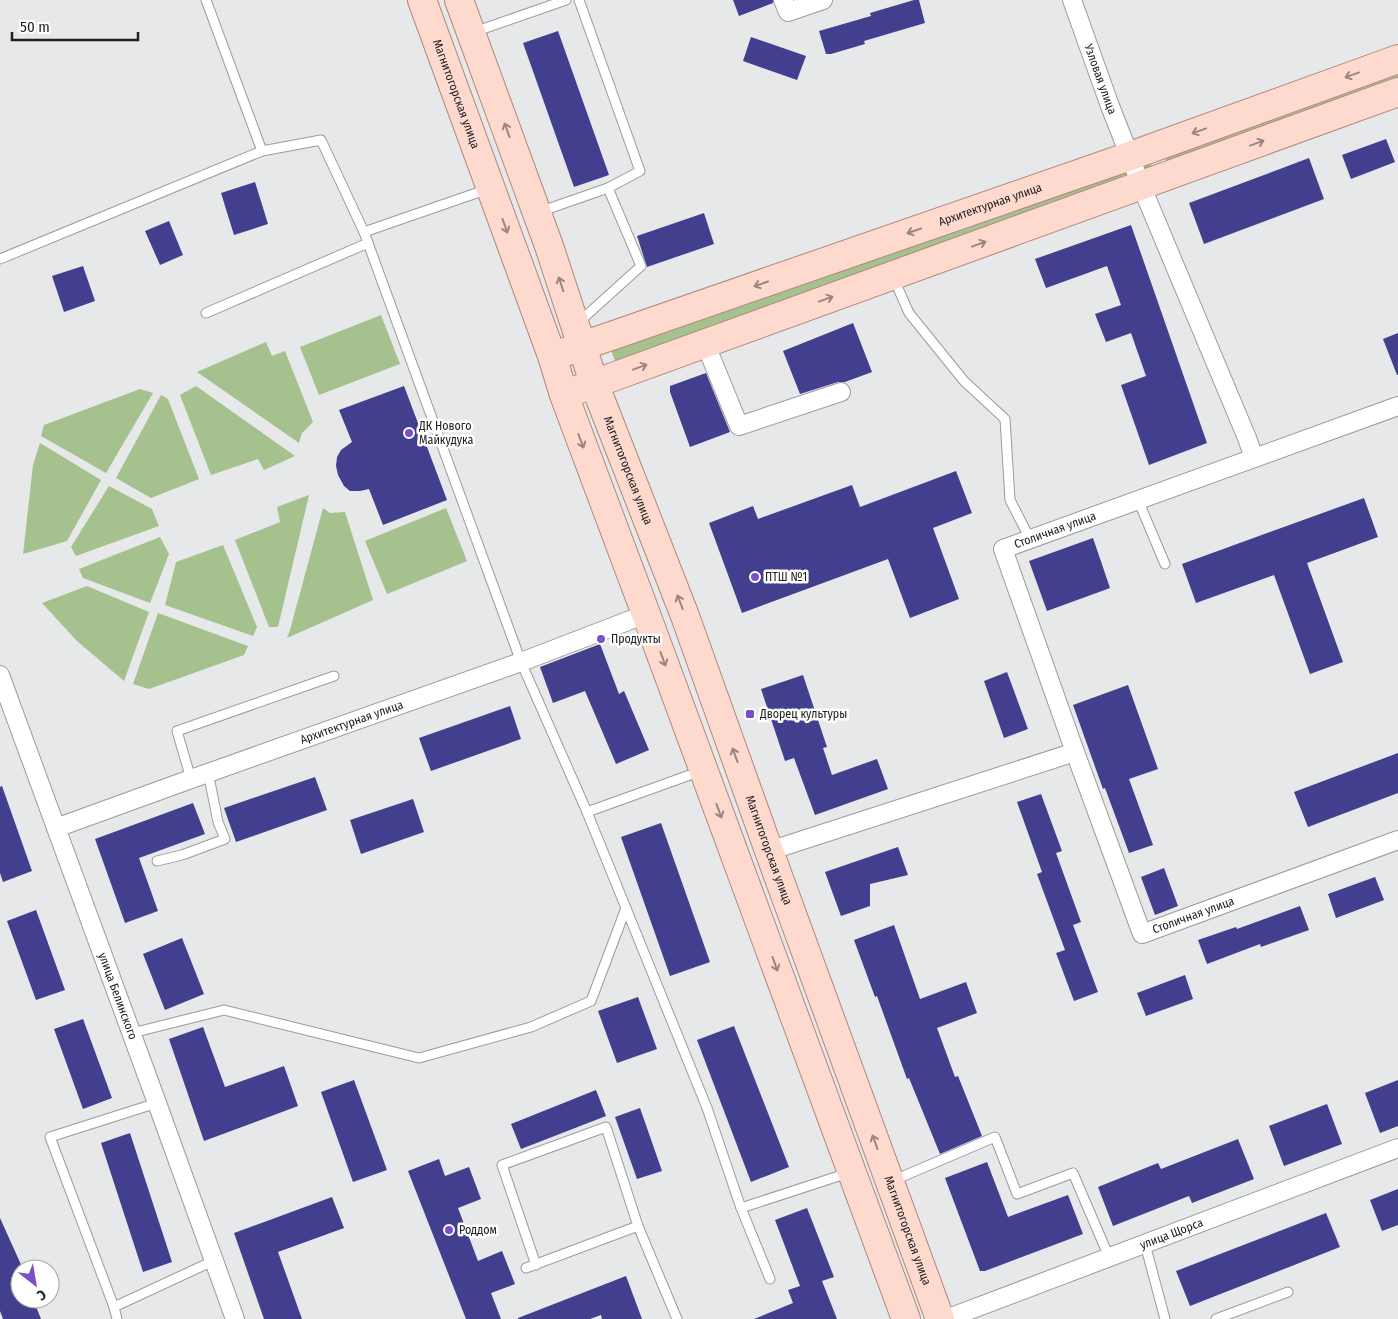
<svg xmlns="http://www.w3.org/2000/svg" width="1398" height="1319" viewBox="0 0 1398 1319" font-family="'Fira Sans Condensed',sans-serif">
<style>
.green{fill:#a5c18d}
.building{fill:#413f8e}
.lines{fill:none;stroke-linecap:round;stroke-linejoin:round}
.lane-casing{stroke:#9a9b9c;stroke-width:11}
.street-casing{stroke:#9a9b9c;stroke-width:20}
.primary-casing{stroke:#b0887d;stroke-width:30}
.lane{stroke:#fff;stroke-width:9}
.street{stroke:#fff;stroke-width:18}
.primary{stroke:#fed9ce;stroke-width:28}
.oneway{stroke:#9a8680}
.poi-dot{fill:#7b4fc7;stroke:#fff;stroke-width:2}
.labels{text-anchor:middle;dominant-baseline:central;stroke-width:5;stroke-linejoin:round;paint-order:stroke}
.street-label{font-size:12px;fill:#202021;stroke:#fff}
.poi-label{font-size:12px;fill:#202021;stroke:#fff;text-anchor:start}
</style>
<rect width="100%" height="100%" fill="#e6e8e9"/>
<!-- green -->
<g class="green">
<path d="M1398,62V83L1168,166L1162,150Z"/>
<path d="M1147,153L1154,174L617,367L609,345Z"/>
<path d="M381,315L400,364L319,395L300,347Z"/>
<path d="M266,342L272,356L285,351L313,422L302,433L299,443L197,372Z"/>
<path d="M196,386L295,456L264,470L258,459L211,475L180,395Z"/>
<path d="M140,389L153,393L106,473L41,436L44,425Z"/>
<path d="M161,395L168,399L199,479L151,498L116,478Z"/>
<path d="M40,443L101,480L67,541L23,554L33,465Z"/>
<path d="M109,486L152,509L159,526L76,556L71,547Z"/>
<path d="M309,495L278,627H269L235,540L280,522L277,507Z"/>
<path d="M323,508L330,513L345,512L373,600L287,638L290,630Z"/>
<path d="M446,508L467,561L387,594L365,541Z"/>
<path d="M160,537L169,554L150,603L83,578L79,569Z"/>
<path d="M223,545L257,627L253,636L165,605L176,562Z"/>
<path d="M87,586L149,612L124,681L77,641L42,603Z"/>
<path d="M158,613L248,646L244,655L149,689L133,684Z"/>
</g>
<!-- building -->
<g class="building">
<path d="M733,0H773V3L739,16Z"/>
<path d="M914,0H919L925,23L864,41L865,44L831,54H826L819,31L871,16L870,13Z"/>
<path d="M558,31L609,175L574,187L523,43Z"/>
<path d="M751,37L806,56L797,80L743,61Z"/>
<path d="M1386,139L1395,162L1351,179L1342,155Z"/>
<path d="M1309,158L1324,199L1204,244L1189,203Z"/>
<path d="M255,182L268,224L234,235L221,193Z"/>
<path d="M704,213L714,244L647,267L637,236Z"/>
<path d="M169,221L183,255L160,265L145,231Z"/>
<path d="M1131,225L1207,443L1149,465L1121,385L1146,376L1131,333L1106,342L1095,314L1121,305L1107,266L1046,288L1035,259Z"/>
<path d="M83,266L95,301L64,312L52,276Z"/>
<path d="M853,323L872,372L845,382H838L800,394L783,351Z"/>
<path d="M1398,333V375H1397L1383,339Z"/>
<path d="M706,373L730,432L690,447L670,392V386Z"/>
<path d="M404,386L447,500L383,525L369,489L360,491H350L344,486L338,475L336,466L337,457L341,450L352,442L339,410Z"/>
<path d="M956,471L972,513L933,528L959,599L910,618L888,559L742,613L709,523L753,506L758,519L852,485L860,507Z"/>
<path d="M1364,498L1378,537L1307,563L1343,662L1310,674L1274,575L1196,603L1182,564Z"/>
<path d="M1093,538L1110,588L1047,611L1029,561Z"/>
<path d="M600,644L619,694L624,691L649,750L616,764L585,691L553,703L540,667Z"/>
<path d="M1007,672L1028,729L1004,738L984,681Z"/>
<path d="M803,675L827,747L823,748L832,775L877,759L888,789L815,815L794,758L785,761L761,689Z"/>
<path d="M1128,685L1158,769L1129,779L1153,845L1129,853L1105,788L1103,789L1073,705Z"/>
<path d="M510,706L521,739L431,771L419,738Z"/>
<path d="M1398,753V793L1308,827L1294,792Z"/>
<path d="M315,777L327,810L236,842L224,808Z"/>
<path d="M2,786L32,871L3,882L0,873V787Z"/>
<path d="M1041,794L1062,851L1056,853L1081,922L1073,925L1098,992L1074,1001L1056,953L1065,950L1037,874L1042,872L1017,802Z"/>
<path d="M413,799L424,832L361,854L350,820Z"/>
<path d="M193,803L205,834L139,858L158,911L125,923L95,839Z"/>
<path d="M661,823L710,962L670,976L621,837Z"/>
<path d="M898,847L908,875L870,884V906L841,916L825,872Z"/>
<path d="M1164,868L1178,906L1155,915L1141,877Z"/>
<path d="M1375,877L1384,900L1336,918L1328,894Z"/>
<path d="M1300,906L1309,930L1261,947L1260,944L1207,964L1198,940L1236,927L1237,929Z"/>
<path d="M36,910L65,990L36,1000L7,921Z"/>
<path d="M894,925L920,999L966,982L977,1013L937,1028L955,1077L958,1076L982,1136L940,1154L909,1078L907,1079L877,996L875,997L854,940Z"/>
<path d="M182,938L204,994L165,1010L143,954Z"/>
<path d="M1185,975L1193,999L1146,1016L1137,993Z"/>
<path d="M638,997L657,1049L617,1063L598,1011Z"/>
<path d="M83,1019L112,1098L83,1109L54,1029Z"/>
<path d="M734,1026L789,1167L751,1182L697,1040Z"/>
<path d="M203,1027L225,1087L284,1066L298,1106L204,1141L169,1039Z"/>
<path d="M354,1080L387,1170L353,1182L321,1092Z"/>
<path d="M1398,1080V1126L1380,1133L1365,1093Z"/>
<path d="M596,1090L606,1116L521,1149L511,1124Z"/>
<path d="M1327,1104L1342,1144L1284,1166L1269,1126Z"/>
<path d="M640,1108L662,1171L637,1179L615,1117Z"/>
<path d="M130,1133L172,1262L143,1272L101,1143Z"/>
<path d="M1238,1139L1254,1179L1192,1203L1189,1196L1113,1226L1098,1187L1158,1163L1161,1169Z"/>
<path d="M439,1159L445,1176L469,1167L481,1199L458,1208L478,1261L502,1251L515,1284L491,1293L501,1319H466L408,1171Z"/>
<path d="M987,1162L1008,1217L1068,1195L1083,1234L985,1271H980L945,1178Z"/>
<path d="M1398,1189V1225L1382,1231L1370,1200Z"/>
<path d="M332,1197L344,1228L278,1252L302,1319H264L234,1233Z"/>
<path d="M807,1208L834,1277L822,1281L837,1319H754L793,1303L788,1290L800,1286L775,1220Z"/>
<path d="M1326,1213L1340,1247L1190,1306L1176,1271Z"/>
<path d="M0,1218L23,1269H20V1299H33L41,1319H3L0,1311Z"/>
<path d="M626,1276L642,1319H602L601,1315L590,1319H518V1318Z"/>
</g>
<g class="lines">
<!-- lane casing -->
<g class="lane-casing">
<g id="lane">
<path d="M579,0L640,171L608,188"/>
<path d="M474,32L566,0"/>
<path d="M262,151L321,140L364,232"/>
<path d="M488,189L364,232L521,662L587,812"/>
<path d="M539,212L608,188L641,266L579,322"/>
<path d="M0,259L262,151L206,0"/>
<path d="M893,277L909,313L964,381L1005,419L1010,500L1030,539"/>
<path d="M206,313L368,243"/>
<path d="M1138,500L1165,564"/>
<path d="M701,771L587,812L707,1108L741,1208L848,1173"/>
<path d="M191,779L177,731L334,676"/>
<path d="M157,861L182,855L225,839L218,822L208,772"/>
<path d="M132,1033L224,1010L419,1058L531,1027L591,1001L626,908"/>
<path d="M157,1103L50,1137L114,1307L213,1261"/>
<path d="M892,1181L995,1137L1017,1194L1073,1173L1109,1257"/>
<path d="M741,1208L770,1279"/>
<path d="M1145,1244L1165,1319"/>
<path d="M536,1265L502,1165L606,1127L638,1226"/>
<path d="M526,1268L638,1226L677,1319"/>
<path d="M114,1307L117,1319"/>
<path d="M1216,1319L1288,1292"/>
</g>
</g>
<!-- street casing -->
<g class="street-casing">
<g id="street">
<path d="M783,0L788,12L823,0"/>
<path id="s1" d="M1072,0L1110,106L1141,185L1247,438L1254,458"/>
<path d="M705,343L739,426L841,392"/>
<path id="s2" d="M1398,406L1003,549L1075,752L1142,934L1398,840"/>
<path id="s3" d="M0,675L157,1103L235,1319"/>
<path id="s4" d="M56,828L191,779L521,662L646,614"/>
<path d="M769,851L1075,752"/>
<path id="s5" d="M946,1319L1398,1148"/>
</g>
</g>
<!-- primary casing -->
<g class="primary-casing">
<g id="primary">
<path id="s6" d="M422,0L552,356L564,395L646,614L906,1319"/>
<path id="s7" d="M459,0L549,246L594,383L685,616L769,851L940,1319"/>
<path id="s8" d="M565,352L1130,156L1398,59"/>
<path d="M577,390L1398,92"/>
</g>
</g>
<!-- lane -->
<use href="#lane" class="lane"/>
<!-- street -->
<use href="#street" class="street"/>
<!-- primary -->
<use href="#primary" class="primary"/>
</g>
<!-- one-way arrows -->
<defs><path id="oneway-shaft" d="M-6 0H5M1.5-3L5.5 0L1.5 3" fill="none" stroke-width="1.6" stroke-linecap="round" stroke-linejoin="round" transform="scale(1.25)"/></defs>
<g class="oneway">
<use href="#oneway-shaft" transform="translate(1352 75) rotate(160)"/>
<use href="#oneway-shaft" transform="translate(507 130) rotate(-110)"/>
<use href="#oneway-shaft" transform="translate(1199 131) rotate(160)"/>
<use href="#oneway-shaft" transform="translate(1257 143) rotate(-20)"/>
<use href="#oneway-shaft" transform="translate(505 226) rotate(70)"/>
<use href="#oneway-shaft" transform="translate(914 231) rotate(161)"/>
<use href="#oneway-shaft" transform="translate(979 244) rotate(-20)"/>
<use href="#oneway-shaft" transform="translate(561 284) rotate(-108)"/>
<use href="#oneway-shaft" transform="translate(761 284) rotate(161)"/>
<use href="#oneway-shaft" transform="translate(826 299) rotate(-20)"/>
<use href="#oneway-shaft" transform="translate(640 367) rotate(-20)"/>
<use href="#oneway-shaft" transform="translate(581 441) rotate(69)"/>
<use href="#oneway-shaft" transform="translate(680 602) rotate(-111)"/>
<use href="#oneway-shaft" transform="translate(663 659) rotate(70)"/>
<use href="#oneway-shaft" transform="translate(735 755) rotate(-110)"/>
<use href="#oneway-shaft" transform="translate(719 811) rotate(70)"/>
<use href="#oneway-shaft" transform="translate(775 964) rotate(70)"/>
<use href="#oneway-shaft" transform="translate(875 1142) rotate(-110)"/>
</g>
<!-- markers -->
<g class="poi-dot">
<circle cx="409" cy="433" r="5"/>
<circle cx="755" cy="577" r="5"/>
<circle cx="601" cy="639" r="5"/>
<rect x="745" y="709" width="10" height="10" rx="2.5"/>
<circle cx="449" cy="1230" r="5"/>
</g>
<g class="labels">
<!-- street labels -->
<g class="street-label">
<text stroke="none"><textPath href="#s1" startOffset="84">Узловая улица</textPath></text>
<text stroke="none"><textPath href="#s6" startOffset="100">Магнитогорская улица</textPath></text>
<text stroke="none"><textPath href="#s8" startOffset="450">Архитектурная улица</textPath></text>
<text stroke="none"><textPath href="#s7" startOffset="500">Магнитогорская улица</textPath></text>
<text transform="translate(1055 530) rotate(-20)">Столичная улица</text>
<text stroke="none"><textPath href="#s4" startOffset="314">Архитектурная улица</textPath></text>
<text stroke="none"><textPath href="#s7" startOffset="905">Магнитогорская улица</textPath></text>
<text stroke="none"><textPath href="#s2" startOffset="884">Столичная улица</textPath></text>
<text stroke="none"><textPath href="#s3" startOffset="342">улица Белинского</textPath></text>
<text stroke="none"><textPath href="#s7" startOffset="1310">Магнитогорская улица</textPath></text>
<text stroke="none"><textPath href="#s5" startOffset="241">улица Щорса</textPath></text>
</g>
<!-- poi labels -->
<g class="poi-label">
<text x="419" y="426">ДК Нового<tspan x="419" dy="14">Майкудука</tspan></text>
<text x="765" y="577">ПТШ №1</text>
<text x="611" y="639">Продукты</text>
<text x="760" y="714">Дворец культуры</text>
<text x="459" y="1230">Роддом</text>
</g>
</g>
<!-- north arrow -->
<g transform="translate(35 1284) rotate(149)"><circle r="24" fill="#ffffff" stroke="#a6a6a6"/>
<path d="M0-4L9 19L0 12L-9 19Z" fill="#7b4fc7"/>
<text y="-8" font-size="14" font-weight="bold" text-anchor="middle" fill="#202021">С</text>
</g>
<!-- scale -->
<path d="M12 32v8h126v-8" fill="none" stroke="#202021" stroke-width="2.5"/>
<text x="20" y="32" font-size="15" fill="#202021" stroke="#ffffff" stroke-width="4" paint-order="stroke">50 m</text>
</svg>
